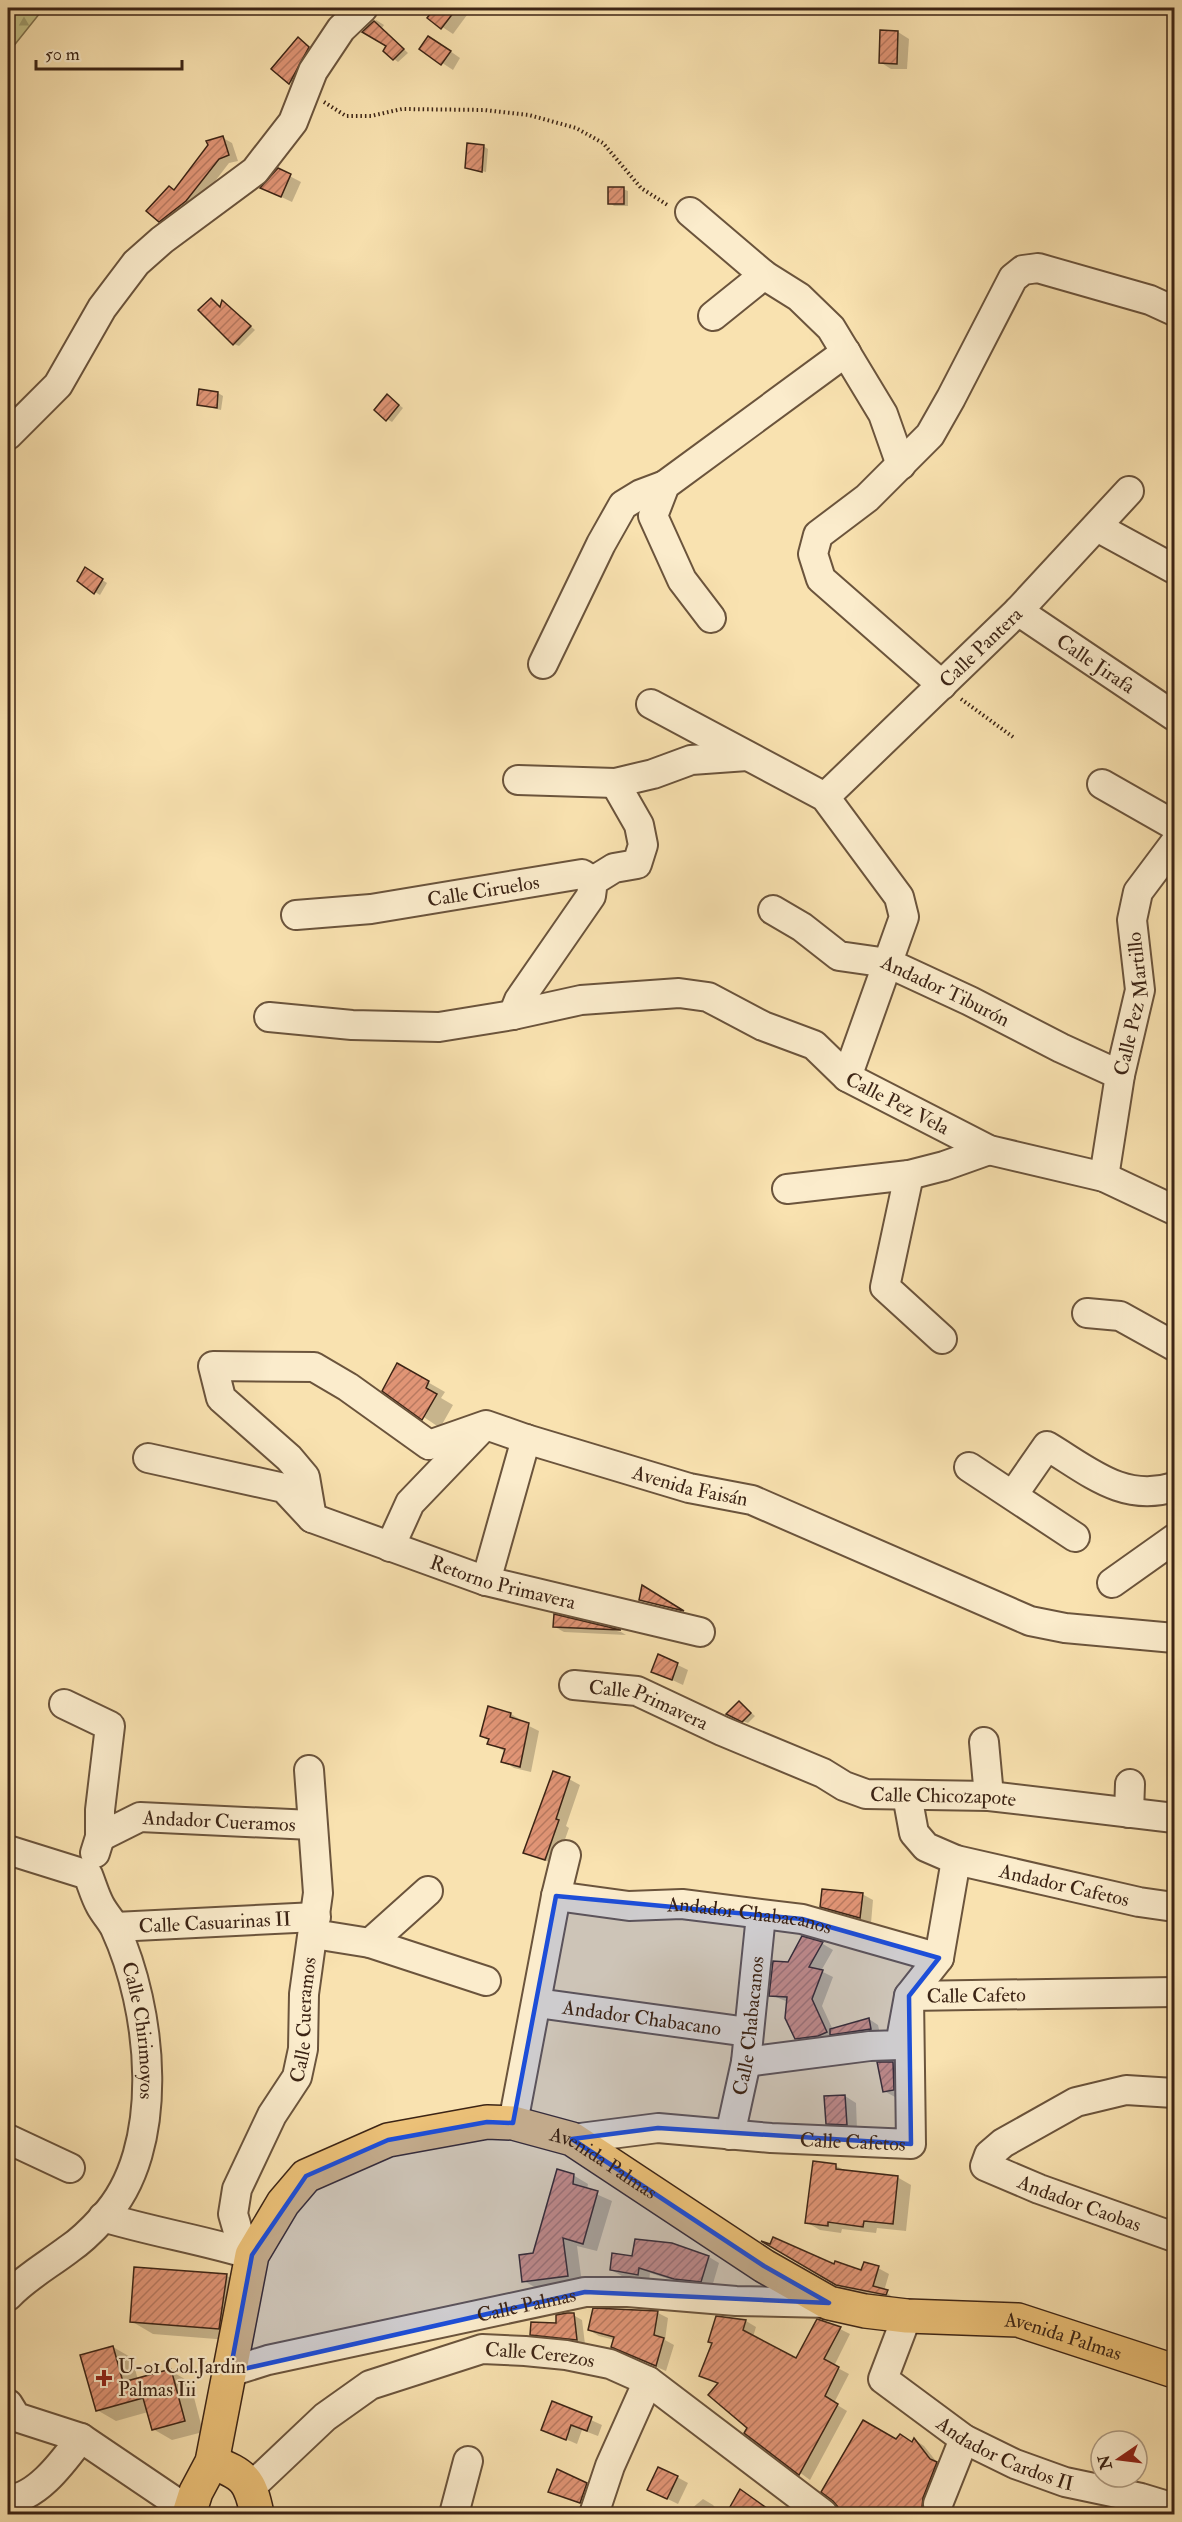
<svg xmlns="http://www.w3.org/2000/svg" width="1182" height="2522" viewBox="0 0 1182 2522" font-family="'IM FELL Double Pica',serif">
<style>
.forest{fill:url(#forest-firs);stroke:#80724e;stroke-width:1.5}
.shadow{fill:#0003}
.building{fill:url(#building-hatch);stroke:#3c2415;stroke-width:1.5}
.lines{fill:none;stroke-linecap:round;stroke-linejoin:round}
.minor-casing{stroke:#6b543c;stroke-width:32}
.major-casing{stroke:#3c2415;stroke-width:36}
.path{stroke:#3c2415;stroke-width:4;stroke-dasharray:1.5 3;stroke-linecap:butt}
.minor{stroke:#fbeccc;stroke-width:28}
.major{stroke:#ecc178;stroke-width:33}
.marked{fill:#1d4ed8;fill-opacity:0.2;stroke:#1d4ed8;stroke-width:4.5;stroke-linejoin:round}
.poi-dot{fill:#8f2418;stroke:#fbeccc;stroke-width:2}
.labels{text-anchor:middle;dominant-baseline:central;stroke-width:4.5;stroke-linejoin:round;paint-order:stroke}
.street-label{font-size:20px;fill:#3c2415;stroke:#fbeccc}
.poi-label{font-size:20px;fill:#3c2415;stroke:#fbeccc;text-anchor:start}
</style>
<defs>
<pattern id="forest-firs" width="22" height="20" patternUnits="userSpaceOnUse" patternTransform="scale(1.5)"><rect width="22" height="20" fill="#c4c187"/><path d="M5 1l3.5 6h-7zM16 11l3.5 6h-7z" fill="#a09d6d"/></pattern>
<pattern id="building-hatch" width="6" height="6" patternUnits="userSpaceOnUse" patternTransform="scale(1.5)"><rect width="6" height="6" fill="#e19576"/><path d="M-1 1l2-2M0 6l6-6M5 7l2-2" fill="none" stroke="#b87960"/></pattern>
</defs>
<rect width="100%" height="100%" fill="#f9e2b0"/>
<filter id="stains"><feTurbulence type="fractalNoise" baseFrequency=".00333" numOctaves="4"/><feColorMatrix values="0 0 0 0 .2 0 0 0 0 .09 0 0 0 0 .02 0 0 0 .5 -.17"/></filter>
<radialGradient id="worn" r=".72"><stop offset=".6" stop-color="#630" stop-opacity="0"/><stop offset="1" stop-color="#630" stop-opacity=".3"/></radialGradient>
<!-- forest -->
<path class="forest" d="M8,8H44L8,53Z"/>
<!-- shadow -->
<g class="shadow">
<path d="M329,8H347L338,16L327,10Z"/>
<path d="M437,8H457L467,15L453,34L429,18Z"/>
<path d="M569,8H591L574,10Z"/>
<path d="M376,20L384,25L382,28L408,53L398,62L394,59L388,45L364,32Z"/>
<path d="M898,32L909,39L907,69H891L880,62Z"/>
<path d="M298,39L319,54L301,89L273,69Z"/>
<path d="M440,44L460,58L453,70L421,49Z"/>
<path d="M223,138L232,143L238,161L229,163L196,206L169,226L159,221Z"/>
<path d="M483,146L488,149L486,172L469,168Z"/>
<path d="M278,170L301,182L292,202L273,193Z"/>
<path d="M623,189L628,191V206H614L610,203Z"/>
<path d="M223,302L255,330L239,346L234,344L221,308Z"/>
<path d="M218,393L223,396L221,410L199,405Z"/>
<path d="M392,399L403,408L392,422L387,419Z"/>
<path d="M85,569L107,583L100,595L95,592Z"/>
<path d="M398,1365L445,1392L441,1398L453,1405L440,1428L384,1390Z"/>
<path d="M643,1587L682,1611L641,1600Z"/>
<path d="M555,1616L621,1632L626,1635L564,1632L555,1627Z"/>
<path d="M659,1656L688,1670L683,1685L653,1671Z"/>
<path d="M740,1703L755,1716L748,1723L732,1717Z"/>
<path d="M511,1714L521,1720V1722L539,1731L531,1772L514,1768L503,1761L506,1752L489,1743L490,1740L481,1735Z"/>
<path d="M569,1779L580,1785L566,1826L569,1828L556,1865L525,1852Z"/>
<path d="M862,1894L873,1900L871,1923L833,1913L822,1906Z"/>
<path d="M803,1938L823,1944L833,1950L821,1971L833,1977L822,2006L833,2030L869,2019L878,2025L880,2034L807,2044L796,2038L788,2002L771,1995Z"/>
<path d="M893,2063L904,2069V2095L895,2097L884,2091Z"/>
<path d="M845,2096L856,2103L857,2130L838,2129L827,2123Z"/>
<path d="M836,2166L846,2171L897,2177L911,2185L906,2231L877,2228L876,2233L842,2229L841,2233L820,2230L806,2222Z"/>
<path d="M573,2175L588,2184L587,2190L612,2201L597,2251L577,2246L582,2283L538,2289L524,2281Z"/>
<path d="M771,2246L834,2266L862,2272L878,2268L889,2274L884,2291L897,2300L848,2291Z"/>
<path d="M709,2257L719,2263L712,2287L687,2285L650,2273L649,2281L622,2276L611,2270L633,2258Z"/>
<path d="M135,2268L227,2276L249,2288L241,2341L153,2334L131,2321Z"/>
<path d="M658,2313L668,2318L665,2340L674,2345L666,2371L623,2353L613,2347L615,2340L599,2336L589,2330Z"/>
<path d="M573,2315L582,2320L585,2344L541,2339L532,2334L557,2325Z"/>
<path d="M717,2318L746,2321L756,2327L753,2337L797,2360L840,2329L850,2334L834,2366L849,2374L834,2403L847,2411L810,2480L746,2433L749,2428L719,2384L701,2375L713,2344Z"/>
<path d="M113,2347L132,2358L138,2380L171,2371L190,2382L203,2432L172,2440L153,2429L148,2412L116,2421L97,2410Z"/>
<path d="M553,2403L602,2425L598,2436L582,2430L577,2444L542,2429Z"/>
<path d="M915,2440L924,2446L940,2466L932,2514H840L839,2506L897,2441L912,2444Z"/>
<path d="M677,2477L688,2483L678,2504L649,2490Z"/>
<path d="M586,2484L595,2489L590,2507L550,2492Z"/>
<path d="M741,2491L751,2497L775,2514H728Z"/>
<path d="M703,2499L713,2505L721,2514H685Z"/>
</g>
<!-- building -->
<g class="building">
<path d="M435,8H457L441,29L427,18Z"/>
<path d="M374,21L404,49L393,60L383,51L386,46L362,32Z"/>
<path d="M880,30L898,31L897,64L879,63Z"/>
<path d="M428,36L451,51L441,65L419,49Z"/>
<path d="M298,37L309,47L289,84L271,69Z"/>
<path d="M223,136L229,155L219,159L186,201L159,222L146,211L169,186L174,190L208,145L206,141Z"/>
<path d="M467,143L484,145L482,172L465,168Z"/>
<path d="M278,168L291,174L281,197L260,188Z"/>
<rect x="608" y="187" width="16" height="17"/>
<path d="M211,298L220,307L222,300L251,326L233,345L198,310Z"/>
<path d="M199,389L218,392L217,408L197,405Z"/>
<path d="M387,394L399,405L386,421L374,410Z"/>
<path d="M85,567L103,579L94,594L77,581Z"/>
<path d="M397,1363L429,1381L426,1388L437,1394L422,1420L382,1391Z"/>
<path d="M642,1585L684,1611L639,1600Z"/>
<path d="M554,1614L621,1630L553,1627Z"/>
<path d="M658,1654L678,1663L672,1680L651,1672Z"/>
<path d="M739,1701L751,1713L742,1722L726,1714Z"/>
<path d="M488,1706L511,1713L510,1717L529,1723L520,1767L501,1762L505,1749L487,1744L489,1739L480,1736Z"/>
<path d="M553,1771L570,1777L556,1819L559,1820L545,1860L523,1853Z"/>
<path d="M822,1889L863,1893L860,1918L820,1907Z"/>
<path d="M802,1936L823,1942L809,1967L823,1970L812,1999L827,2032L818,2036L795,2039L785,2018L787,1997L769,1996L773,1961L788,1962Z"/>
<path d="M869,2018L871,2029L830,2035V2029Z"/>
<path d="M877,2062H893L894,2090L883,2092Z"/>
<path d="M845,2095L847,2125L826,2124L824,2096Z"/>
<path d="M813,2161L836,2164V2169L898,2176L893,2224L864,2221L863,2227L828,2222V2226L805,2223Z"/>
<path d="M557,2169L574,2174L573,2184L598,2191L583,2244L563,2238L568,2276L522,2282L519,2255L533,2253Z"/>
<path d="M773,2237L834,2264L835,2261L861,2270L864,2262L879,2266L873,2286L888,2290L886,2295L836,2285L761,2241L770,2244Z"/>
<path d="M635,2239L672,2243L709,2256L701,2282L674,2279L639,2268L638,2275L610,2270L612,2253L632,2256Z"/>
<path d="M134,2267L227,2274L219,2329L130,2322Z"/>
<path d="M593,2308L658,2311L654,2335L664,2338L656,2366L611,2347L614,2337L588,2330Z"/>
<path d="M567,2313H574L577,2340L530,2335L531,2322L556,2323V2315Z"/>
<path d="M716,2316L746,2320L743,2330L796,2358L817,2319L841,2327L824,2359L839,2367L825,2396L838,2404L799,2475L744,2433L747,2428L708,2395L718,2383L699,2376L712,2343L708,2342Z"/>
<path d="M113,2346L123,2382L171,2369L185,2421L152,2430L143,2398L96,2411L80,2355Z"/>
<path d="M552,2401L592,2417L587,2431L571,2425L566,2440L541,2430Z"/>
<path d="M863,2420L896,2439L900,2434L912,2442L914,2438L930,2459L937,2462L923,2498L922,2507L925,2514H839L838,2507L833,2501L821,2492Z"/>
<path d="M658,2467L678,2476L667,2499L647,2490Z"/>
<path d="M557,2469L587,2483L580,2503L548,2492Z"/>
<path d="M740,2489L775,2514H726Z"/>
</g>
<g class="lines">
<!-- minor casing -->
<g class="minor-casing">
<g id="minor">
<path d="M690,212L764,275L799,297L831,328L883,414L901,465"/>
<path d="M713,316L764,275"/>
<path d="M8,435L58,385L102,308L136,263L162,240L255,171L293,122L313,71L341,29L363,8"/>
<path d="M1097,527L1174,569"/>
<path id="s1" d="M1018,611L1174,716"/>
<path d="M711,618L682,580L653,516L665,485L846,352"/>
<path d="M543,664L601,544L623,505L641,494L665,485"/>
<path d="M942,685L821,579L813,554L818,535L867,498L930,435L951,398L1013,278L1023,270L1038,268L1150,300L1174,311"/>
<path d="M651,704L825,797L899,897L904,917L847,1077"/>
<path d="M518,780L615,783L653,774L691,760L747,756"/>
<path d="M1102,784L1174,825"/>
<path id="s2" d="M825,797L1018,611L1129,491"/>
<path id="s3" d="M773,910L802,927L839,956L888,963L970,1001L1061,1048L1120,1075"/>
<path id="s4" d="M296,915L371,909L582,874L593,881"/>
<path d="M513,1015L519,1000L591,896L593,881L614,868L637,864L643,845L639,825L615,783"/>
<path id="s5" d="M269,1017L352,1025L439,1027L513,1015L581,1000L679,993L708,997L763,1026L814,1045L847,1077L989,1150L1104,1177L1174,1210"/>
<path d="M909,1175L885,1287L942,1339"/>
<path id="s6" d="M1104,1177L1120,1075L1140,990L1132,920L1138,892L1174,844"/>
<path d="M787,1189L909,1175L944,1166L989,1150"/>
<path d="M1087,1313L1120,1316L1174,1346"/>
<path id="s7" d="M148,1458L284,1488L312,1518L486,1581L700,1632"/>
<path d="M969,1467L1075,1537"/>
<path d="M1013,1495L1047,1446C1089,1471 1123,1503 1174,1487"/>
<path id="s8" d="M312,1518L305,1477L289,1458L221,1398L213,1366L314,1367L348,1387L429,1445L486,1425L526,1439L689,1488L752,1500L1030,1621L1065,1628L1174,1638"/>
<path d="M390,1547L410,1503L482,1428"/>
<path d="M486,1581L526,1439"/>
<path d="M1112,1583L1174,1539"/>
<path id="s9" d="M574,1685L637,1691L722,1731L823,1773L844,1786L866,1794L989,1796L1174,1818"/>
<path d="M64,1704L110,1726L100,1810V1837L95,1853"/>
<path d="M984,1742L989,1796"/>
<path id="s10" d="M907,1795L914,1833L926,1847L956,1860L1139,1902L1174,1907"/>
<path d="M1129,1813L1130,1784"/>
<path id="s11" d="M100,1837L140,1817L312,1825"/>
<path id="s12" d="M8,1850L88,1875C92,1885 95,1896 100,1905C104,1913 111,1920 115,1928C152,2008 168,2149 103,2218C93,2229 81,2241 69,2249C48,2265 26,2277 8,2296"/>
<path id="s13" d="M556,1896L629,1906L682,1904L802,1919L939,1958"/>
<path id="s14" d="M115,1927L316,1917"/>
<path d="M314,1934L370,1943L486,1981"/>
<path d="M370,1943L428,1891"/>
<path id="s15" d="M537,2003L748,2032"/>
<path id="s16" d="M746,2062L870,2046L900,2045L909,1996L1174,1992"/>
<path id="s17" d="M1174,2093L1126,2090L1076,2102L1003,2143L989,2155L985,2166L1039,2189L1174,2237"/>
<path d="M513,2123L556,1896L566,1855"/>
<path id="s18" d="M730,2135L746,2062L761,1915"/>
<path d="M8,2139L70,2168"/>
<path id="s19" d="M572,2139L658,2128L771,2138L911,2144L909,1996L939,1958L956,1860"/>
<path d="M103,2217C153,2232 203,2240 252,2255"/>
<path id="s20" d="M244,2252L233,2214L237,2189L272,2115L297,2077L303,2049L304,1994L318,1893L309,1770"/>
<path id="s21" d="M907,2316L883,2379L964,2439L1015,2464L1065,2482L1141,2498L1174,2508"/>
<path id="s22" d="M230,2372L268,2360L585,2292H628L736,2301L829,2303"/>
<path d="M8,2404L16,2417L81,2438L189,2511"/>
<path id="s23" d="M251,2487L325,2417L370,2385L482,2349L525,2351L566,2355L610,2364L648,2381L823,2514"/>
<path d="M8,2499C37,2499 65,2459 81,2438"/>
<path d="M938,2504L964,2439"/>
<path d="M454,2514L468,2461"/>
<path d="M594,2514L610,2466L648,2381"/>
</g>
</g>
<!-- major casing -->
<g class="major-casing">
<g id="major">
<path d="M212,2462C245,2475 250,2480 257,2514"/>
<path id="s24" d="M189,2514L196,2492L212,2462L252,2255L283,2203L306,2176L388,2140L487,2122L513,2123L572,2139L764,2266L829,2303L865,2311L907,2316L1018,2320L1174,2371"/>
</g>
</g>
<!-- path -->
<g class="path">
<path d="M324,102L346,116H371L402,109L484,110L529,115L576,128L603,143L641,188L669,206"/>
<path d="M961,699L1013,737"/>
</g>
<!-- minor -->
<use href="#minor" class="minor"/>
<!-- major -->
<use href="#major" class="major"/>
</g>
<!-- marked area -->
<path class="marked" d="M556,1896L802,1919L939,1958L909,1996L911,2144L658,2128L572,2139L764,2266L829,2303L585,2292L230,2372L252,2255L306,2176L388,2140L487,2122L513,2123Z"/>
<!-- markers -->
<path class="poi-dot" d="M101 2369h6v6h6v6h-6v6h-6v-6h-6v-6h6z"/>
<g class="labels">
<!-- street labels -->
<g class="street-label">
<text stroke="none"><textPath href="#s2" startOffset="216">Calle Pantera</textPath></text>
<text stroke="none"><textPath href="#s1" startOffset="94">Calle Jirafa</textPath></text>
<text stroke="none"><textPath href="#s4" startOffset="189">Calle Ciruelos</textPath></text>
<text stroke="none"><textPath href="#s3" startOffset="194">Andador Tiburón</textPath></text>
<text stroke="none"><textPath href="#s6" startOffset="176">Calle Pez Martillo</textPath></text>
<text stroke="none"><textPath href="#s5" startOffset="662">Calle Pez Vela</textPath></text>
<text stroke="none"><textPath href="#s8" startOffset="704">Avenida Faisán</textPath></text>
<text stroke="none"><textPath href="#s7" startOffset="382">Retorno Primavera</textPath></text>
<text stroke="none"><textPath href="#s9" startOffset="78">Calle Primavera</textPath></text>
<text stroke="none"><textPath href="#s9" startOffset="392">Calle Chicozapote</textPath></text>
<text stroke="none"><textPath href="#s11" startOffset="124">Andador Cueramos</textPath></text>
<text stroke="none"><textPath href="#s10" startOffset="201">Andador Cafetos</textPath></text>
<text stroke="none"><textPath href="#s13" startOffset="195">Andador Chabacanos</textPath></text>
<text stroke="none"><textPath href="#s14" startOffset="100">Calle Casuarinas II</textPath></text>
<text stroke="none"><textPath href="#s16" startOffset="272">Calle Cafeto</textPath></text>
<text stroke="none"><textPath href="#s20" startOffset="250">Calle Cueramos</textPath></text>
<text stroke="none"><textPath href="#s15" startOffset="106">Andador Chabacano</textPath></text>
<text stroke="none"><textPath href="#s18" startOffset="111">Calle Chabacanos</textPath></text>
<text stroke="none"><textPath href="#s12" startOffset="250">Calle Chirimoyos</textPath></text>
<text stroke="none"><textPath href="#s19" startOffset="282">Calle Cafetos</textPath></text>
<text stroke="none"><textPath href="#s24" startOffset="680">Avenida Palmas</textPath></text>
<text stroke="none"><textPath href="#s17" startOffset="315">Andador Caobas</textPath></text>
<text stroke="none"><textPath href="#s22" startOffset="304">Calle Palmas</textPath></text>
<text stroke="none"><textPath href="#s24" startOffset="1184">Avenida Palmas</textPath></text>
<text stroke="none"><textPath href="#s23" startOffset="333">Calle Cerezos</textPath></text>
<text stroke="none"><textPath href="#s21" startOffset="212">Andador Cardos II</textPath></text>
</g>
<!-- poi labels -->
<g class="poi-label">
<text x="118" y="2366">U-01 Col.Jardin<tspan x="118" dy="23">Palmas Iii</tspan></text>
</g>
</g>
<!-- margin -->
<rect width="1182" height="2522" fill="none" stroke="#f9e2b0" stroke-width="30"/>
<rect x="9" y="9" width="1164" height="2504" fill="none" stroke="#3c2415" stroke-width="3"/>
<rect x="15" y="15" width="1152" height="2492" fill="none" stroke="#3c2415" stroke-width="1.5"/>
<!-- north arrow -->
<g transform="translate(1119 2459) rotate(256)"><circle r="28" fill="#fbeccc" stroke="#af9c83" stroke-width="1.5"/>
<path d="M0-4.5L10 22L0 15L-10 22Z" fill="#8f2418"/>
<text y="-9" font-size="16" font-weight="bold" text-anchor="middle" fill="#3c2415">N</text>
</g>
<!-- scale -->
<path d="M36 60v9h146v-9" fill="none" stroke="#3c2415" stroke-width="3"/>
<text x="45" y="60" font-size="18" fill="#3c2415" stroke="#fbeccc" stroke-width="4.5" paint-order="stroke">50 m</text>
<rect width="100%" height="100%" filter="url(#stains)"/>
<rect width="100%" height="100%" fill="url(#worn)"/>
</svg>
